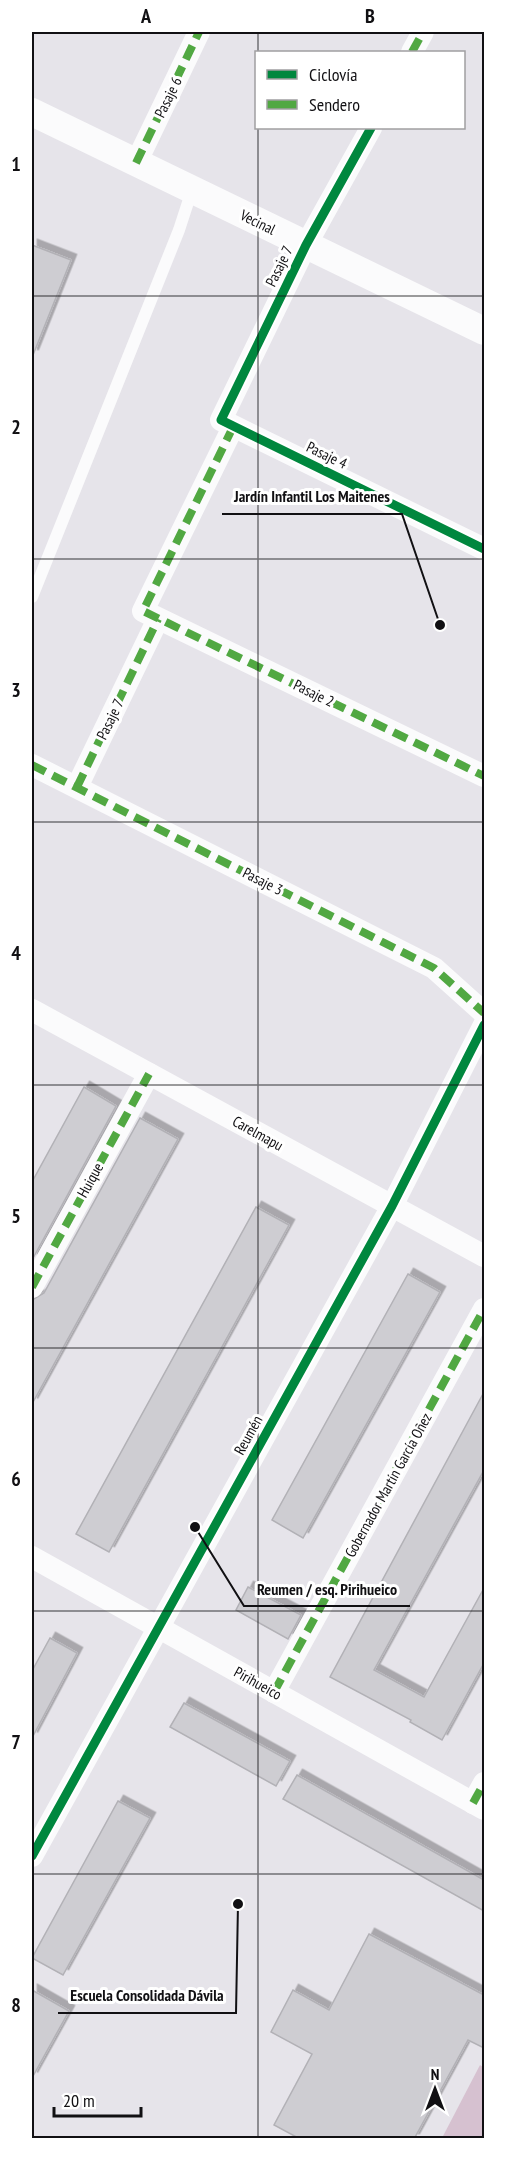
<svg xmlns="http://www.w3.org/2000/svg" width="516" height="2170" viewBox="0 0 516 2170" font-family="'PT Sans Narrow',sans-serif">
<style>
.green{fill:#d6c1d0}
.building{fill:#cecdd2;stroke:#b2b1b6;stroke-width:1.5;filter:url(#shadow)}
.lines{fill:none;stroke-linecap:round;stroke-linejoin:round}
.service{stroke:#fbfbfc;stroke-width:12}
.minor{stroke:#fbfbfc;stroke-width:22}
.tertiary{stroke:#fbfbfc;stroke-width:28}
.quiet{stroke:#51a842;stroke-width:8;stroke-dasharray:15 8;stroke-linecap:butt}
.cycleway-casing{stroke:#fff;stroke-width:13}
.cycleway{stroke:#00873e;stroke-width:9}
.grid{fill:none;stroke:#111013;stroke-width:1.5;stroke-opacity:0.55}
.labels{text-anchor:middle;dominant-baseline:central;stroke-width:6;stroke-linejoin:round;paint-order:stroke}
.street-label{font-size:15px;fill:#111013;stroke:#fff}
.leader{fill:none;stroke:#111013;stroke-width:2}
.callout-dot{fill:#111013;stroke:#fff;stroke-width:2}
.callout-label{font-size:16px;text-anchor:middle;font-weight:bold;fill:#111013;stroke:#fff;stroke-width:6;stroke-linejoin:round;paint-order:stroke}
.neatline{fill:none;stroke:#111013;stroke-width:2}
.grid-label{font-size:20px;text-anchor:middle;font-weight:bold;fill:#111013}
</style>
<defs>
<filter id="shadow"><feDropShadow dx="5.5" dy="-5.5" stdDeviation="0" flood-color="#0004"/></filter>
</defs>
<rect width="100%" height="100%" fill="#e6e4ea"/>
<!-- green -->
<path class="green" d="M480,2065L484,2068V2138H442Z"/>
<!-- building -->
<g class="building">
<path d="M32,245L71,260L33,355H32Z"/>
<path d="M84,1087L116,1106L32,1260V1182Z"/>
<path d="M140,1118L178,1139L32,1404V1300L44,1293Z"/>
<path d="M256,1207L289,1225L109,1552L76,1534Z"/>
<path d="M408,1274L440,1292L303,1538L272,1520Z"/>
<path d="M484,1392V1470L374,1670L424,1697L484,1588V1663L442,1740L410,1722L411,1720L330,1677Z"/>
<path d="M248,1587L301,1615L288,1639L236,1610Z"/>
<path d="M50,1638L77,1653L32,1738V1671Z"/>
<path d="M184,1703L290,1761L276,1786L170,1727Z"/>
<path d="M297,1775L484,1880V1911L283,1799Z"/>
<path d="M118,1801L150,1818L63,1975L32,1958Z"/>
<path d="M369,1934L484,1995V2048L468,2040L414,2139H300L274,2125L312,2054L271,2032L293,1990L329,2010Z"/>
<path d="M32,1990L69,2011L32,2078Z"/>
</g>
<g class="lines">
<!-- service -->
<path class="service" d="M32,597L179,230L192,190"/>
<!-- minor -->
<g class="minor">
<path d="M412,52L423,32"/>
<path d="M371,128L306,245L221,420L484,549"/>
<path d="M136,163L199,32"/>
<path d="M233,427L143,611L484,776"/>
<path d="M32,765L434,968L484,1013"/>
<path d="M77,787L158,619"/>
<path d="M32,1010L484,1256"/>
<path d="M32,1287L149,1074"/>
<path d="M32,1557L484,1809"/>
<path d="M274,1692L484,1309"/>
<path d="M473,1803L484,1783"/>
<path d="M32,1856L392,1206L484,1025"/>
</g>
<!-- tertiary -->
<path class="tertiary" d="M32,112L484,331"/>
<!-- quiet -->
<g class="quiet">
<path d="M412,52L423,32"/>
<path d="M136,163L199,32"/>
<path d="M233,427L143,611L484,776"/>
<path d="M32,765L434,968L484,1013"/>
<path d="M77,787L158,619"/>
<path d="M32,1287L149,1074"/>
<path d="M274,1692L484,1309"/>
<path d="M473,1803L484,1783"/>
</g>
<!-- cycleway casing -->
<g class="cycleway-casing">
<g id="cycleway">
<path d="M371,128L306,245L221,420L484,549"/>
<path d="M32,1856L392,1206L484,1025"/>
</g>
</g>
<!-- cycleway -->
<use href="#cycleway" class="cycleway"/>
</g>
<!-- grid -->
<path class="grid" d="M258,32V52M258,128V2138M32,296H484M32,559H484M32,822H484M32,1085H484M32,1348H484M32,1611H484M32,1874H484"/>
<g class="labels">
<!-- street labels -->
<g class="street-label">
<text transform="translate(168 97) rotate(-64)">Pasaje 6</text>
<text transform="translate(258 222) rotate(26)">Vecinal</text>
<text transform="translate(279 266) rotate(-64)">Pasaje 7</text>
<text transform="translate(327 455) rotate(26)">Pasaje 4</text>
<text transform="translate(314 693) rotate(26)">Pasaje 2</text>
<text transform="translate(110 719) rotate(-64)">Pasaje 7</text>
<text transform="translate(263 881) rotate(27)">Pasaje 3</text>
<text transform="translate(258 1133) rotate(29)">Carelmapu</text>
<text transform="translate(90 1180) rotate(-61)">Huique</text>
<text transform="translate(248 1435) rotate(-61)">Reumén</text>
<text transform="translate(388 1485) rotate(-61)">Gobernador Martín García Oñez</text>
<text transform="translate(258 1683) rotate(29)">Pirihueico</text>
</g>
</g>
<!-- callouts -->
<path class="leader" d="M440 625L402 514H222M195 1527L244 1606H410M238 1904L236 2013H58"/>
<g class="callout-dot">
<circle cx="440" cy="625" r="6"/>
<circle cx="195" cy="1527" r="6"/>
<circle cx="238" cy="1904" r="6"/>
</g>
<g class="callout-label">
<text x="312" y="502">Jardín Infantil Los Maitenes</text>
<text x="327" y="1595">Reumen / esq. Pirihueico</text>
<text x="147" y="2001">Escuela Consolidada Dávila</text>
</g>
<!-- border -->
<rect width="516" height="2170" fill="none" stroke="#ffffff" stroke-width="66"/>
<!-- legend -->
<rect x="255" y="51" width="210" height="78" fill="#ffffff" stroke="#a09fa1" stroke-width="1.5"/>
<rect x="267" y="70" width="30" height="9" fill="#00873e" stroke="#a09fa1" stroke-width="1.5"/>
<text x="309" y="81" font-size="18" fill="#111013">Ciclovía</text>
<rect x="267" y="100" width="30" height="9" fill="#51a842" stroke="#a09fa1" stroke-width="1.5"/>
<text x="309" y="111" font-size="18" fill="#111013">Sendero</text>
<!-- north arrow -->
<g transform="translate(435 2089)" stroke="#ffffff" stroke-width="4.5" paint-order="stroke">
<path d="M0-4.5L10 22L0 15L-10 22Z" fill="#111013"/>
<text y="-9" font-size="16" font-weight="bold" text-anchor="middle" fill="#111013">N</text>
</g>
<!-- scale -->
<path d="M54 2107v9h87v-9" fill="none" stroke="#111013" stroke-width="3"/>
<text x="63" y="2107" font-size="18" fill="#111013" stroke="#ffffff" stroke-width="4.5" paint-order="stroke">20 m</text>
<rect x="33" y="33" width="450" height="2104" class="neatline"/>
<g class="grid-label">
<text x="146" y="23">A</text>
<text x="370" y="23">B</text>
<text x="16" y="171">1</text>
<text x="16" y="434">2</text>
<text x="16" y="697">3</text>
<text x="16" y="960">4</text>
<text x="16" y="1223">5</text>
<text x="16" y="1486">6</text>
<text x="16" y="1749">7</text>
<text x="16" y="2012">8</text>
</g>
</svg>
